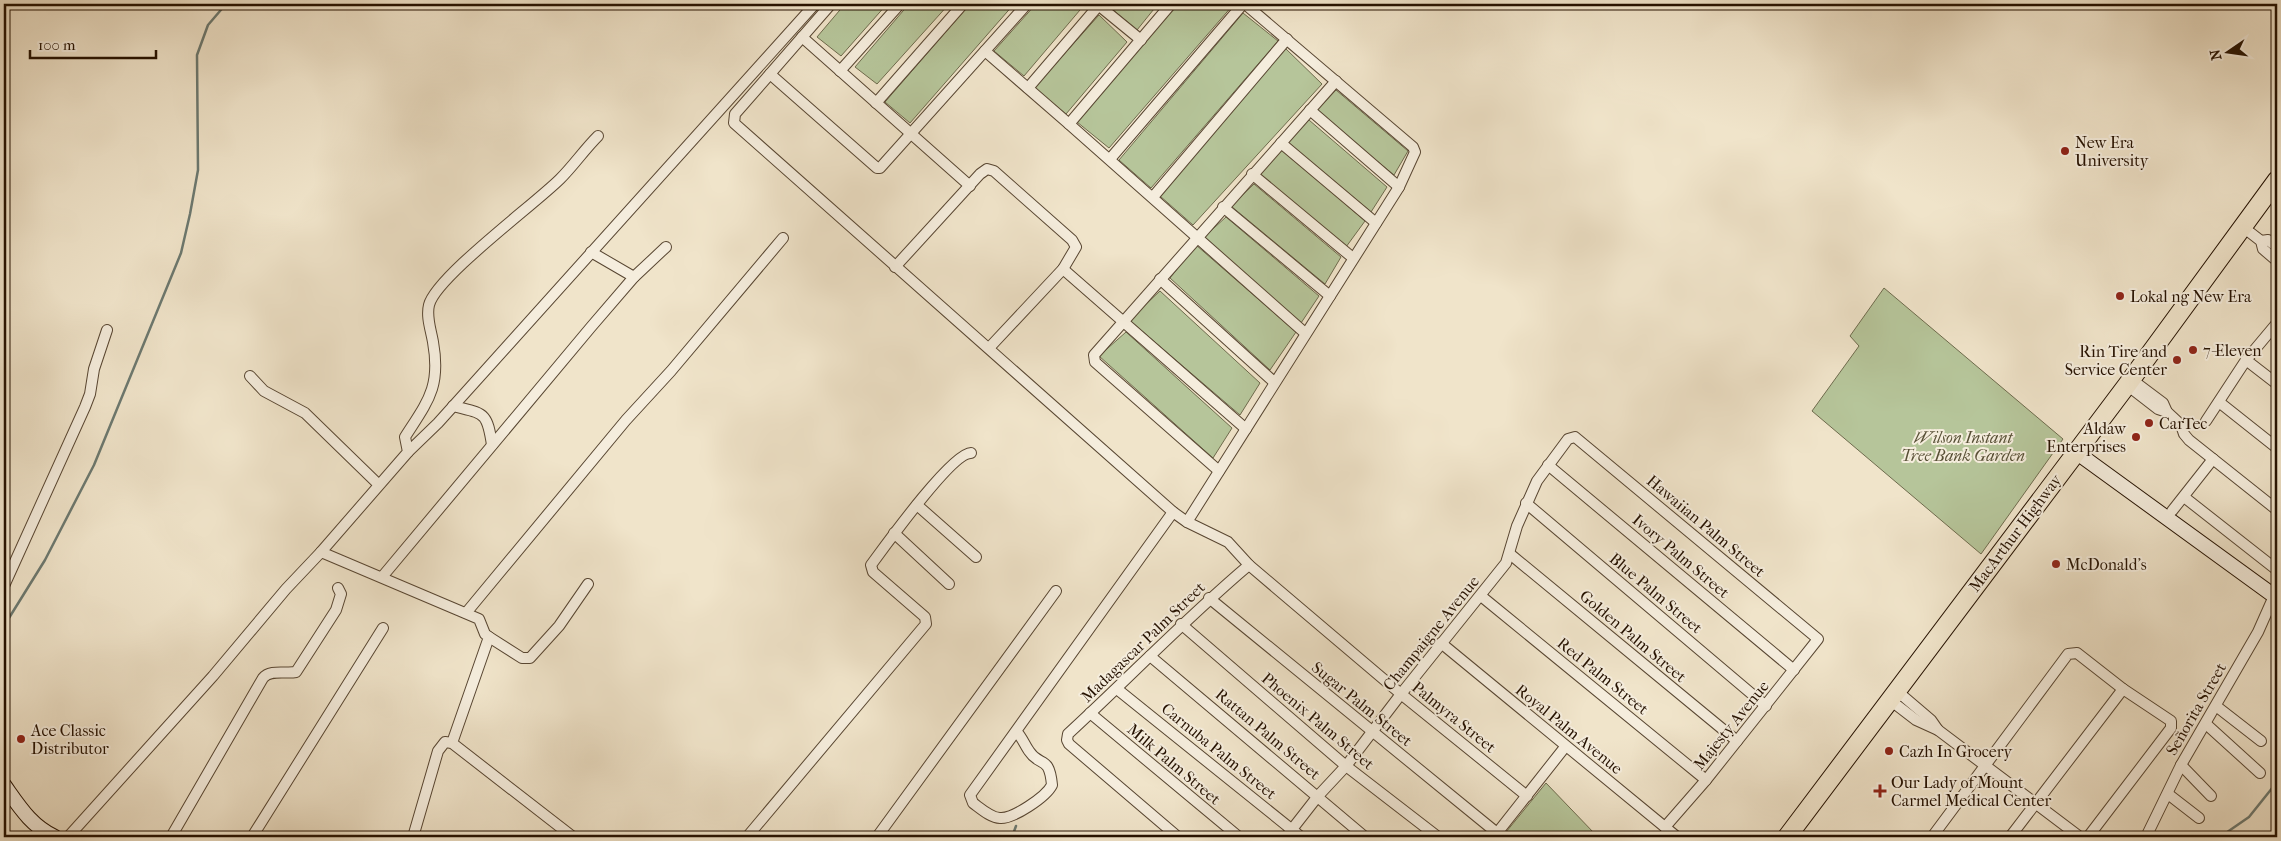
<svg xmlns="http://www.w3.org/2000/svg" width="2281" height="841" viewBox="0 0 2281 841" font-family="'IM FELL French Canon',serif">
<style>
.green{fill:#b6c59a;stroke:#6e6b4d}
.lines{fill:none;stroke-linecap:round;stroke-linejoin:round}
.stream{stroke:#6c7970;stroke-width:2.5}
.street-casing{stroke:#584632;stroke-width:12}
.secondary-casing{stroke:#251100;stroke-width:16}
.highway-casing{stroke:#251100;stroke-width:20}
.street{stroke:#f5eddd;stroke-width:10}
.secondary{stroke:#f5eddd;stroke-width:14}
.highway{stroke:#f0e4ca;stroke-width:18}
.poi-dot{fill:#8f2418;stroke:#f5eddd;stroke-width:2}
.labels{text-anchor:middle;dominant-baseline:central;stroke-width:4;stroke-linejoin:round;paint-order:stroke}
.poi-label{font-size:16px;fill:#251100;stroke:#f5eddd;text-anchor:start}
.park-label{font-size:16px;font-style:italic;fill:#585036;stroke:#f5eddd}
.street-label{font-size:16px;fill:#251100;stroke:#f5eddd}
</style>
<rect width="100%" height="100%" fill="#f0e4ca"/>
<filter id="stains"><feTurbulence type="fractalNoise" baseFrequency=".004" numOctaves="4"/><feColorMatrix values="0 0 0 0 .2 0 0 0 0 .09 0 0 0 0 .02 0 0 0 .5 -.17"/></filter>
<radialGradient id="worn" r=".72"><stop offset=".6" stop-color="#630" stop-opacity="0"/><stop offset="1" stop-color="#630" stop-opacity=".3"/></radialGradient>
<!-- green -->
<g class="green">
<path d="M845,4H887L841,56L817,37Z"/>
<path d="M909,4H949L877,84L855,67Z"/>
<path d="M970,4H1014L910,123L885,102Z"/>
<path d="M1036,4H1074L1080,10L1024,76L994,51Z"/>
<path d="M1106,4H1158L1137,30Z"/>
<path d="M1177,4L1233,5L1109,148L1077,122Z"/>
<path d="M1243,13L1278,41L1151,188L1119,160Z"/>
<path d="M1099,15L1127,42L1066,114L1034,88Z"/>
<path d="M1285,48L1322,84L1193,225L1160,196Z"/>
<path d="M1336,90L1408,151L1394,175L1316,111Z"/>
<path d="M1309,120L1387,187L1371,212L1287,142Z"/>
<path d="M1282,149L1365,221L1346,247L1258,173Z"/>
<path d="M1254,184L1341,257L1325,284L1231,206Z"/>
<path d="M1226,217L1319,296L1301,323L1204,237Z"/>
<path d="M1196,245L1296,332L1270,370L1170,278Z"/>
<path d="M1884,288L2063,439L1981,554L1812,411L1859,346L1850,336Z"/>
<path d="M1160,291L1260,383L1240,415L1129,320Z"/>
<path d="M1126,332L1232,428L1213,458L1099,356Z"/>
<path d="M1546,783L1594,833L1590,837H1502Z"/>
</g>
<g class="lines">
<!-- stream -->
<g class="stream">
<path d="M4,626L45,560L94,465L181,253L190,214L198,170L197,55L208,25L226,4"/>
<path d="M1012,837L1016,826"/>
<path d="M2220,837L2249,817L2277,782"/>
</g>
<!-- street casing -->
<g class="street-casing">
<g id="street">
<path d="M831,4L735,114L734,123L1173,512L1187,522L1228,542L1249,565L1401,694L1527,796"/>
<path d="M1097,4L1141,40"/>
<path d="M1171,4L1069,124L1305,333"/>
<path d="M802,37L970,186"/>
<path d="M985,51L1069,124"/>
<path d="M840,71L900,4"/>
<path d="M770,74L877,168H880L1027,4"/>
<path d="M1028,88L1099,5"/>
<path d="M876,103L963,4"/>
<path d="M1310,110L1399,187"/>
<path d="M1281,143L1376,223"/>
<path d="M1110,159L1243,4"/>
<path d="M1252,174L1353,258"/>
<path d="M1153,197L1287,39"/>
<path d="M1223,207L1330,296"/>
<path d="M2243,227L2261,241L2263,249L2277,261"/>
<path d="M2261,241L2268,240L2277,247"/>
<path d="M591,252L634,277"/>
<path d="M895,267L980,174L987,169L994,171L1072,240L1076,247L1063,269L989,348"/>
<path d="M1063,269L1246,429"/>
<path d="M1160,279L1274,382"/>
<path d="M2246,360L2277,384"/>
<path d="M250,376L264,391L305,413L378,484"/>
<path d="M2131,379L2163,403L2167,412L2181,425L2184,434L2189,440L2277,510"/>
<path d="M2127,385L2158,409L2167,412"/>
<path d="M2219,402L2277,448"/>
<path d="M453,406C484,414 487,411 492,445"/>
<path d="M2206,421L2246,360L2277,323"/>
<path d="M408,452L438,423L815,4"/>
<path d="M1548,465L1794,670"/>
<path d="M1219,471L1095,362L1094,355L1336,81"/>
<path d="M2184,497L2277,570"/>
<path d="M1526,503L1766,706"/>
<path d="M917,505L976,557"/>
<path d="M2172,511L2213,459"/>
<path d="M1187,522L1399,187L1415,152L1413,147L1245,4"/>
<path d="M894,533L949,584"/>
<path d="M321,552L408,452L405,437C428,401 441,387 433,342C431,330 426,317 429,305C436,277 535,204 560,179C574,165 584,150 598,136"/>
<path d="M1510,554L1737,741"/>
<path d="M382,577L591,327L634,277L666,247"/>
<path d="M4,586L85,407L90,394L94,369L107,330"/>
<path d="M1481,596L1706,780"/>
<path d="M1209,598L1497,833"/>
<path d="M466,613L626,420L671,371L783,238"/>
<path d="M1181,624L1346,766L1438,837"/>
<path d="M489,637L522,658H530L559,626L588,584"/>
<path d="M1441,643L1677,837"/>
<path d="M1150,656L1365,837"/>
<path d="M1117,689L1301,837"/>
<path d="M1897,691L1931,720L1938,730"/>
<path d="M1890,700L1916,720L1938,730L2080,837"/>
<path d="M2216,706L2261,741"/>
<path d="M1090,713L1239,837"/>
<path d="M2206,724L2260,773"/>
<path d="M1016,731C1022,737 1024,744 1029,751C1040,768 1049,754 1052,785C1046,797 1013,819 1000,818C991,818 980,808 973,803L970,795L1173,512"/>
<path d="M2181,765L2211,796"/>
<path d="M2168,794L2199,818"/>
<path d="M68,837L213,676L286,589L321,552L479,619L485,634L489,637L452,743"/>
<path d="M171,837L263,678C270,669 286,674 296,672L336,610L341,594L338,588"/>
<path d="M252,837L383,628"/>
<path d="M413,837L438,751L445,742L452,743L573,837"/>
<path d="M747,837L926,624L925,617L873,572L871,565C885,546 952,453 971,453"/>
<path d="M877,837L1056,591"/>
<path d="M1178,837L1069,744L1067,740L1068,734C1129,678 1186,618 1249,565"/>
<path d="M1286,837L1318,796L1346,766L1401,694L1506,563L1517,526L1537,481L1568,439L1575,437L1818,639L1706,780L1665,827"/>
<path d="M1494,837L1565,747"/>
<path d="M1932,837L2068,654L2077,653L2123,689L2171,721V728L2088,837"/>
<path d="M2010,837L2123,689"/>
<path d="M2146,837L2181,765L2258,632L2274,596"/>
</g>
</g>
<!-- secondary casing -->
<g class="secondary-casing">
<g id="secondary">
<path d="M2076,452L2277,598"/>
<path d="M4,785C19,806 31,826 55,837"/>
</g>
</g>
<!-- highway casing -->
<g class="highway-casing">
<path id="highway" d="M1787,837L2127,385L2277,180"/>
</g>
<!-- street -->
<use href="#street" class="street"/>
<!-- secondary -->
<use href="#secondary" class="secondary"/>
<!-- highway -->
<use href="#highway" class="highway"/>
</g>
<!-- markers -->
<g class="poi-dot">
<circle cx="2065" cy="151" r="5"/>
<circle cx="2120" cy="296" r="5"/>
<circle cx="2193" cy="350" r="5"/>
<circle cx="2177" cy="360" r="5"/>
<circle cx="2149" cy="423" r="5"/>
<circle cx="2136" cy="437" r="5"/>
<circle cx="2056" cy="564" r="5"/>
<circle cx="21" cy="739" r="5"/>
<circle cx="1889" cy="751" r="5"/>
<path d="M1877.5 783.5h5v5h5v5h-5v5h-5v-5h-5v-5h5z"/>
</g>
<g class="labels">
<!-- poi labels -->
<g class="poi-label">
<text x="2075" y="142">New Era<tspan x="2075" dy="18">University</tspan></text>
<text x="2130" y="296">Lokal ng New Era</text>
<text x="2203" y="350">7-Eleven</text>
<text x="2167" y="351" text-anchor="end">Rin Tire and<tspan x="2167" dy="18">Service Center</tspan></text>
<text x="2159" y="423">CarTec</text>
<text x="2126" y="428" text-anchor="end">Aldaw<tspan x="2126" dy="18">Enterprises</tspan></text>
<text x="2066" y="564">McDonald's</text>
<text x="31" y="730">Ace Classic<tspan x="31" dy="18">Distributor</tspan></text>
<text x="1899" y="751">Cazh In Grocery</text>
<text x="1891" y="782">Our Lady of Mount<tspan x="1891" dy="18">Carmel Medical Center</tspan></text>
</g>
<!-- park labels -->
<g class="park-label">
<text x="1963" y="437">Wilson Instant<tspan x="1963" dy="18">Tree Bank Garden</tspan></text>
</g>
<!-- street labels -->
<g class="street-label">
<text transform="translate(1706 526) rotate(40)">Hawaiian Palm Street</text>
<text transform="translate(2015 533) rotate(-53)">MacArthur Highway</text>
<text transform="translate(1681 556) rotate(40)">Ivory Palm Street</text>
<text transform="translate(1656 593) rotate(40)">Blue Palm Street</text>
<text transform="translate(1431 633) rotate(-51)">Champaigne Avenue</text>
<text transform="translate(1633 636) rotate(40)">Golden Palm Street</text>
<text transform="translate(1143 642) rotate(-44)">Madagascar Palm Street</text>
<text transform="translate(1603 676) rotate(39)">Red Palm Street</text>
<text transform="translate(1362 704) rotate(39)">Sugar Palm Street</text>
<text transform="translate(2196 709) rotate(-60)">Señorita Street</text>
<text transform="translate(1454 717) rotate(39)">Palmyra Street</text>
<text transform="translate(1318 721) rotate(40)">Phoenix Palm Street</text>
<text transform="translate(1731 725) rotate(-51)">Majesty Avenue</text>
<text transform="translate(1569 729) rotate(39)">Royal Palm Avenue</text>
<text transform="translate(1268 734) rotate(40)">Rattan Palm Street</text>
<text transform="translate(1219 751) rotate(39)">Carnuba Palm Street</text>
<text transform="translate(1174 764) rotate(40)">Milk Palm Street</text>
</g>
</g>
<!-- margin -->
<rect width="2281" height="841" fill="none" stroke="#f0e4ca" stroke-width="20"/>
<rect x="5" y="5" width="2271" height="831" fill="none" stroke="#251100" stroke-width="2.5"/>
<rect x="10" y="10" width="2261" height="821" fill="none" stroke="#251100"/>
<!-- north arrow -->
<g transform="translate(2228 52) rotate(257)" stroke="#f5eddd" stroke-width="4" paint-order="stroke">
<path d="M0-4L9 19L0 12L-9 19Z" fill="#251100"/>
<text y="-8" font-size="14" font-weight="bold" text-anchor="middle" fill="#251100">N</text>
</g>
<!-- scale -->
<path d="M30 50v8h126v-8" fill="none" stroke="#251100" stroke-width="2.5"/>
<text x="38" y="50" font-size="15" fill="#251100" stroke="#f5eddd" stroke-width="4" paint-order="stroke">100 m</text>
<rect width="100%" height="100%" filter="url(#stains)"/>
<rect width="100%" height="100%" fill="url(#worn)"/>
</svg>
